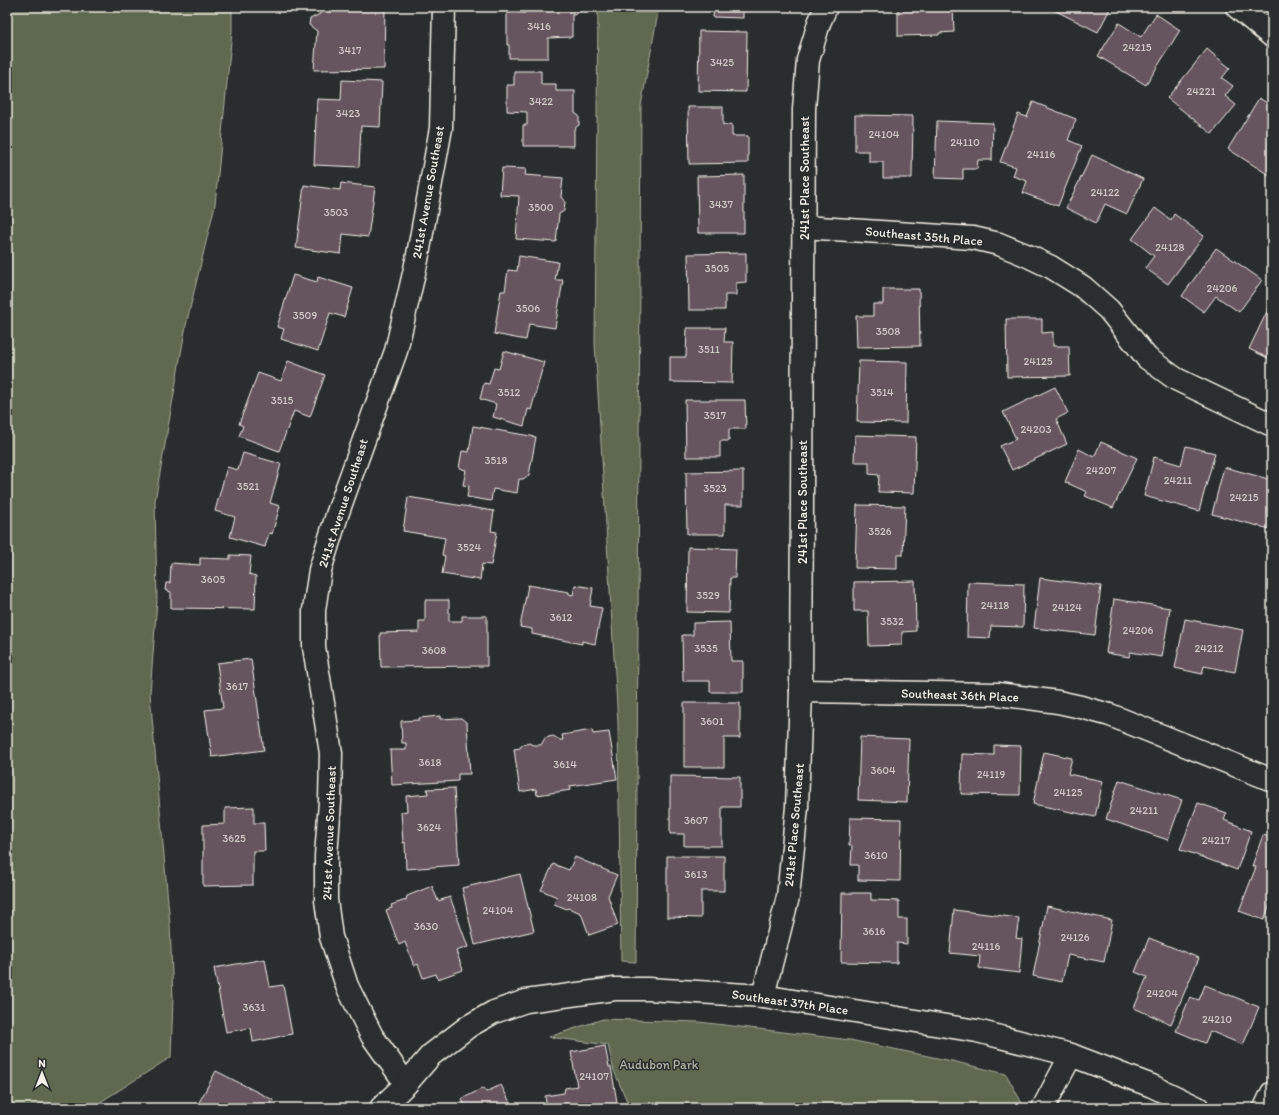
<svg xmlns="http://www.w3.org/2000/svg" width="1279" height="1115" viewBox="0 0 1279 1115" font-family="Itim,sans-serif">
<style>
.green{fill:#5e6950;stroke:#a9ad9c}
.building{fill:#66555e;stroke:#f4f1e8}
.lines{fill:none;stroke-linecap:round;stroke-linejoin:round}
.minor-casing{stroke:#f4f1e8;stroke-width:25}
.minor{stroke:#2a2d2e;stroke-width:22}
.labels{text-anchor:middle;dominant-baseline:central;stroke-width:3;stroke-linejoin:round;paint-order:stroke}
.number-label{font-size:11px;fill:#d0cac6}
.street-label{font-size:13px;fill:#f4f1e8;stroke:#2a2d2e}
.park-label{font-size:13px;fill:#b0b4a4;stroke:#2a2d2e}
</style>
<rect width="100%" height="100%" fill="#2a2d2e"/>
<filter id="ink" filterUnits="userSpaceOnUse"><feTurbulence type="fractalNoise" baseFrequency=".025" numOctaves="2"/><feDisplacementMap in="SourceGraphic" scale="8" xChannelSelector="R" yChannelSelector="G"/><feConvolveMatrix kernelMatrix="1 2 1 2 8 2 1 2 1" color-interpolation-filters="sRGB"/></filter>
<g filter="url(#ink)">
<!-- green -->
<g class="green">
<path d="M7,7H232V31L215,205L186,325L155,501L157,600L150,694L170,925L173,998L171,1057L99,1103L73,1108H7Z"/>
<path d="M598,7H659L641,106L636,962L621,961L618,723L595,344Z"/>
<path d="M603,1019L699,1022L850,1040L952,1061L1006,1074L1023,1105L1022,1108H630L614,1071L608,1045L549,1037Z"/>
</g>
<!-- building -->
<g class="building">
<path d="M320,7H385L384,69L314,70L317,31L309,25L310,19L320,14Z"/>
<path d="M525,7H577V13L574,15H572V37L548,38V58H509V45H507V13H525Z"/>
<path d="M714,7H743V18L713,17Z"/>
<path d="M898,7H953L954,32L939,33V35L898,36Z"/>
<path d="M968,7H1025V9Z"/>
<path d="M1048,7H1111L1098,32Z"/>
<path d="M1156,14L1180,30L1146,85L1098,56L1119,23L1141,37Z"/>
<path d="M699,31L747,32L746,92L698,91Z"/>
<path d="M1207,49L1230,68L1222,78L1233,86L1225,96L1236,105L1212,134L1167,98Z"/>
<path d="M514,71H541V84H556V91H575V113L579,116V125L574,129V146H523V125H527V112L507,111V85H514Z"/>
<path d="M342,80L382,82L380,127L361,126L359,167L314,165L317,99L341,100Z"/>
<path d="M1259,98L1272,106V177L1228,149Z"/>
<path d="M1033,102L1076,119L1068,140L1082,146L1058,206L1023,193L1027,181L1013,176L1016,167L1000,162L1018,114L1027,117Z"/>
<path d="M688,107H723V125L732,124V136H748V163L689,164Z"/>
<path d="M855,115L913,116L912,178H883V162H869V151H855Z"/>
<path d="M937,121L993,123L992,160H978L977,169H963V179L935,178Z"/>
<path d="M1092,155L1143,179L1127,214L1105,204L1096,223L1066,208Z"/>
<path d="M502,168L526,169L525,175L563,178L561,197L565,202L564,211L559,214L556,242L516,239L519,196L500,195Z"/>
<path d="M744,175V233H698L697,176Z"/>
<path d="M341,183L375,187L368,237L343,234L341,254L296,248L304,185L340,190Z"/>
<path d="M1155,208L1171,220L1174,214L1204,236L1168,284L1145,268L1154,256L1132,239Z"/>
<path d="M1216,248L1262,280L1239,312L1216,296L1204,312L1182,296Z"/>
<path d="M746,253V282L736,283V295H725V310H689L688,254Z"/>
<path d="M519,256L558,262L555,280H563L555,328L529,324L526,340L494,334L501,291H505L508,270L517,271Z"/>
<path d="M293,275L317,282L318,277L353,288L344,317L330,313L318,351L281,339L284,329L277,327Z"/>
<path d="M883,289H919L920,346L857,347L856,316H873V304H883Z"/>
<path d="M1272,301V360L1249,349Z"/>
<path d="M1006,319H1042V333L1053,332V346H1069L1070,376L1007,377Z"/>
<path d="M687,328H725L724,342H733L732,383L670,382V357H686Z"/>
<path d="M504,351L544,362L531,410L528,409L524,426L493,417L496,404L480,399L484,383L489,384L494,368L499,369Z"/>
<path d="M288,361L325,375L310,417L294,411L279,451L239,436L243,426L239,424L258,373L281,381Z"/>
<path d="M859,361L907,362L906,423L857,422Z"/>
<path d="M1055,387L1068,413L1056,419L1067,444L1012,470L1000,446L1016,439L1003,412Z"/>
<path d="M685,400H745L746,429H729V441H720V457H686Z"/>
<path d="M473,426L536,437L529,475L523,479H519L517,493L493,489L491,501L467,497L469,486L463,485L466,470L459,468L462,451L469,452Z"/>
<path d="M855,435L916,437L914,493L878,492L879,475L869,474V462H854Z"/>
<path d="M1101,442L1137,458L1113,508L1085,496L1087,492L1065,482L1079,449L1094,457Z"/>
<path d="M1186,446L1215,453L1199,511L1144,496L1154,457L1181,465Z"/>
<path d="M243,453L281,464L270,503L280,506L272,534L269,533L265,547L230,537L235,517L215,511L227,467L238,470Z"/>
<path d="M1224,467L1272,480V523L1270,529L1212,514Z"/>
<path d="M743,471V505H725V534H687L686,472Z"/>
<path d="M408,497L494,511L491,531L497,532L491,565L482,564L480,580L442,574L445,556L442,555L445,538L403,531Z"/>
<path d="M857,505L905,506L903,555H897V569L855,568Z"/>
<path d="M688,547L736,549L735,578H730L729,613L687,612Z"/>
<path d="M230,555L251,556L249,574L256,576L255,609L171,608V592L165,590L166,583H170L171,563L200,565V558L230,559Z"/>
<path d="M1040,578L1101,586L1095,635L1034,628Z"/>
<path d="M915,581L916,631L902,632V645L869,646L868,611H854V582Z"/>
<path d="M968,582L1024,584L1023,627L991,626L990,638L967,637Z"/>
<path d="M528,585L569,592V594L573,595L575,585L593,588L590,606L602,608L595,644L582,641V644L532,634V629L520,627Z"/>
<path d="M1114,599L1170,608L1162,657L1130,652L1129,657L1106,653Z"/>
<path d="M425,600H449V621H462V616H487V666L381,667L380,633L419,632V621H425Z"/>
<path d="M1185,619L1243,630L1235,672L1204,666L1202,674L1175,668Z"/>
<path d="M730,622L731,661H743V692H710V681H683L682,635H693V623Z"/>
<path d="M251,659L264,750L212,757L205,710L223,708L217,663Z"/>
<path d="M684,703H740V738H724V767H684Z"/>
<path d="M440,716V719L461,718L467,723L470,774H458V781L392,785L390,750H406V743H402L401,721L419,720V718Z"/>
<path d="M592,730L593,734L609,732L617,779L570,786L571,790L537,795L536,789L520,792L514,749L520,748L522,745L529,743L533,745H541L545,738L553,736L560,740H563L562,735Z"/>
<path d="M860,737L909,739L907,802L858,800Z"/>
<path d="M994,745L1021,746L1020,795L961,794L962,754L994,755Z"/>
<path d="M1044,752L1072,758L1068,774L1103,781L1095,817L1033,804Z"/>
<path d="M670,776L740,777V807H722V846H684V834H670Z"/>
<path d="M1119,780L1182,800L1168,840L1106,819Z"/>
<path d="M454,788L459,865L406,869L405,842L403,843L401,812L407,811L406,796L428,794L427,789Z"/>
<path d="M1198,803L1227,813L1224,820L1251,831L1237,870L1180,849Z"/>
<path d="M254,807V823H264L265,851H253V885L203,886V825L225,824V808Z"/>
<path d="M850,818L901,819L900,881L858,880V865H851L852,846L849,845Z"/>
<path d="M1263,835L1272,838V898L1264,920L1239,911L1256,867L1252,866Z"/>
<path d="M667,856H724V891H701V918L667,917Z"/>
<path d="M575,857L617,875L608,896L618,925L589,935L581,913L568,908L567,909L554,904L557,897L541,890L553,864L569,870Z"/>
<path d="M520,874L534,931L475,945L462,888Z"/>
<path d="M432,886L438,901L450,897L468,947L456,951L463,970L438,979L436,974L423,978L418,964L414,966L405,942L399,945L386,910L392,908L391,905L406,900L407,896Z"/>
<path d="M842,893H871V900L899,901V919H907V944L897,943V963L841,962Z"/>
<path d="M1047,906L1112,920L1104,962L1068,955L1062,982L1033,976Z"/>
<path d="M954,910L1019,918L1016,938L1022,939L1019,973L979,968L980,956L950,953Z"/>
<path d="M1149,938L1199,958L1171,1024L1134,1008L1147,977L1135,972Z"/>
<path d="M265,959L270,987L283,985L292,1034L253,1042L251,1028L226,1032L214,968Z"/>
<path d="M1205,985L1259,1007L1243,1045L1210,1031L1205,1043L1176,1031L1190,997L1199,1000Z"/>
<path d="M605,1046L609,1067H611L618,1108H547L545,1096L564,1093L565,1088L577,1086L571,1052Z"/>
<path d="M216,1071L273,1100L269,1108H196Z"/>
<path d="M501,1085L513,1108H466L462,1099L483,1088L486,1092Z"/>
</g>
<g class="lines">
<!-- minor casing -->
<g class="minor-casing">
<g id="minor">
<path d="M1237,7L1272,36"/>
<path d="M803,227L973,238L999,244L1026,255L1051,267L1083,287L1109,310L1147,358L1176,379L1272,425"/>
<path d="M801,691L998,694L1058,702L1081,707L1110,715L1272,780"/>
<path d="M763,996L788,897L797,807L801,691L804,109L808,60L819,23L826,7"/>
<path d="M406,1084L372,1036L347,986L331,937L326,900V856L330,802L331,753L314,647V610L320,570L338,512L396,351L417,260L441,128L444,7"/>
<path d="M381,1108L406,1084L431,1055L469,1026L494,1012L526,1001L615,989H648L763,996L977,1031L1071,1055L1152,1086L1198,1108"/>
<path d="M1043,1108L1071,1055"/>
<path d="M1265,1108L1272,1093"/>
</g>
</g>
<!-- minor -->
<use href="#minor" class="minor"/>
</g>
</g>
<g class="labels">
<!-- number labels -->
<g class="number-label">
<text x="539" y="26">3416</text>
<text x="1137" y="47">24215</text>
<text x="350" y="50">3417</text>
<text x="722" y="62">3425</text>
<text x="1201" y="91">24221</text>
<text x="541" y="101">3422</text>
<text x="348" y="113">3423</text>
<text x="884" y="134">24104</text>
<text x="965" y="142">24110</text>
<text x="1041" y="154">24116</text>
<text x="1105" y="192">24122</text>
<text x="721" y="204">3437</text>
<text x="541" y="207">3500</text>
<text x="336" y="212">3503</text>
<text x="1170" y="247">24128</text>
<text x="717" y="268">3505</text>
<text x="1222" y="288">24206</text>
<text x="528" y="308">3506</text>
<text x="305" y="315">3509</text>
<text x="888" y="331">3508</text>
<text x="709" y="349">3511</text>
<text x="1038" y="361">24125</text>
<text x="509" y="392">3512</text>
<text x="882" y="392">3514</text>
<text x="282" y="400">3515</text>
<text x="715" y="415">3517</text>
<text x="1036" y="429">24203</text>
<text x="496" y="460">3518</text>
<text x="1101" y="470">24207</text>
<text x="1178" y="480">24211</text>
<text x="248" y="486">3521</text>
<text x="715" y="488">3523</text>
<text x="1244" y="497">24215</text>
<text x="880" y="531">3526</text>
<text x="469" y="547">3524</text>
<text x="213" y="579">3605</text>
<text x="708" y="595">3529</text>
<text x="995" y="605">24118</text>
<text x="1067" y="607">24124</text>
<text x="561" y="617">3612</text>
<text x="892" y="621">3532</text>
<text x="1138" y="630">24206</text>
<text x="706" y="648">3535</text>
<text x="1209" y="648">24212</text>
<text x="434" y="650">3608</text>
<text x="237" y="686">3617</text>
<text x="712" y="721">3601</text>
<text x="430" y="762">3618</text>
<text x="565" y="764">3614</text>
<text x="883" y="770">3604</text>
<text x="991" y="774">24119</text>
<text x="1068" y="792">24125</text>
<text x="1144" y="810">24211</text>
<text x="696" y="820">3607</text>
<text x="429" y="827">3624</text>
<text x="234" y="838">3625</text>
<text x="1216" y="840">24217</text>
<text x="876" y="855">3610</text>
<text x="696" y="874">3613</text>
<text x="582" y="897">24108</text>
<text x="498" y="910">24104</text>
<text x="426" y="926">3630</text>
<text x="874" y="931">3616</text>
<text x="1075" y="937">24126</text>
<text x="986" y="946">24116</text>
<text x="1162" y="993">24204</text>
<text x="254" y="1007">3631</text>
<text x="1217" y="1019">24210</text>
<text x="594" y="1076">24107</text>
</g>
<!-- street labels -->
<g class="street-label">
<text transform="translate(804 178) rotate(-90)">241st Place Southeast</text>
<text transform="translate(428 192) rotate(-80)">241st Avenue Southeast</text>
<text transform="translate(924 236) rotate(5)">Southeast 35th Place</text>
<text transform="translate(802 502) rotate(-90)">241st Place Southeast</text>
<text transform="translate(343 503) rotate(-72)">241st Avenue Southeast</text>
<text transform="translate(960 695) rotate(2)">Southeast 36th Place</text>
<text transform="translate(794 825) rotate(-85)">241st Place Southeast</text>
<text transform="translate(329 833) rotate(-88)">241st Avenue Southeast</text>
<text transform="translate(790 1002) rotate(8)">Southeast 37th Place</text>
</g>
<!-- park labels -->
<g class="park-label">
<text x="659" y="1064">Audubon Park</text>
</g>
</g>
<!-- margin -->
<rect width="1279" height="1115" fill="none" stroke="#2a2d2e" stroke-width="24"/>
<rect x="12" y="12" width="1255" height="1091" fill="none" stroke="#f4f1e8" stroke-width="1.5" filter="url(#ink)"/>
<!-- north arrow -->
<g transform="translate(42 1073)" stroke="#2a2d2e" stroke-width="3" paint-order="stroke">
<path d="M0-3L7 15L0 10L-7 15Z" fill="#f4f1e8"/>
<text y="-6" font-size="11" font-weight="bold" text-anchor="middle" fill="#f4f1e8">N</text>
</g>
</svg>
